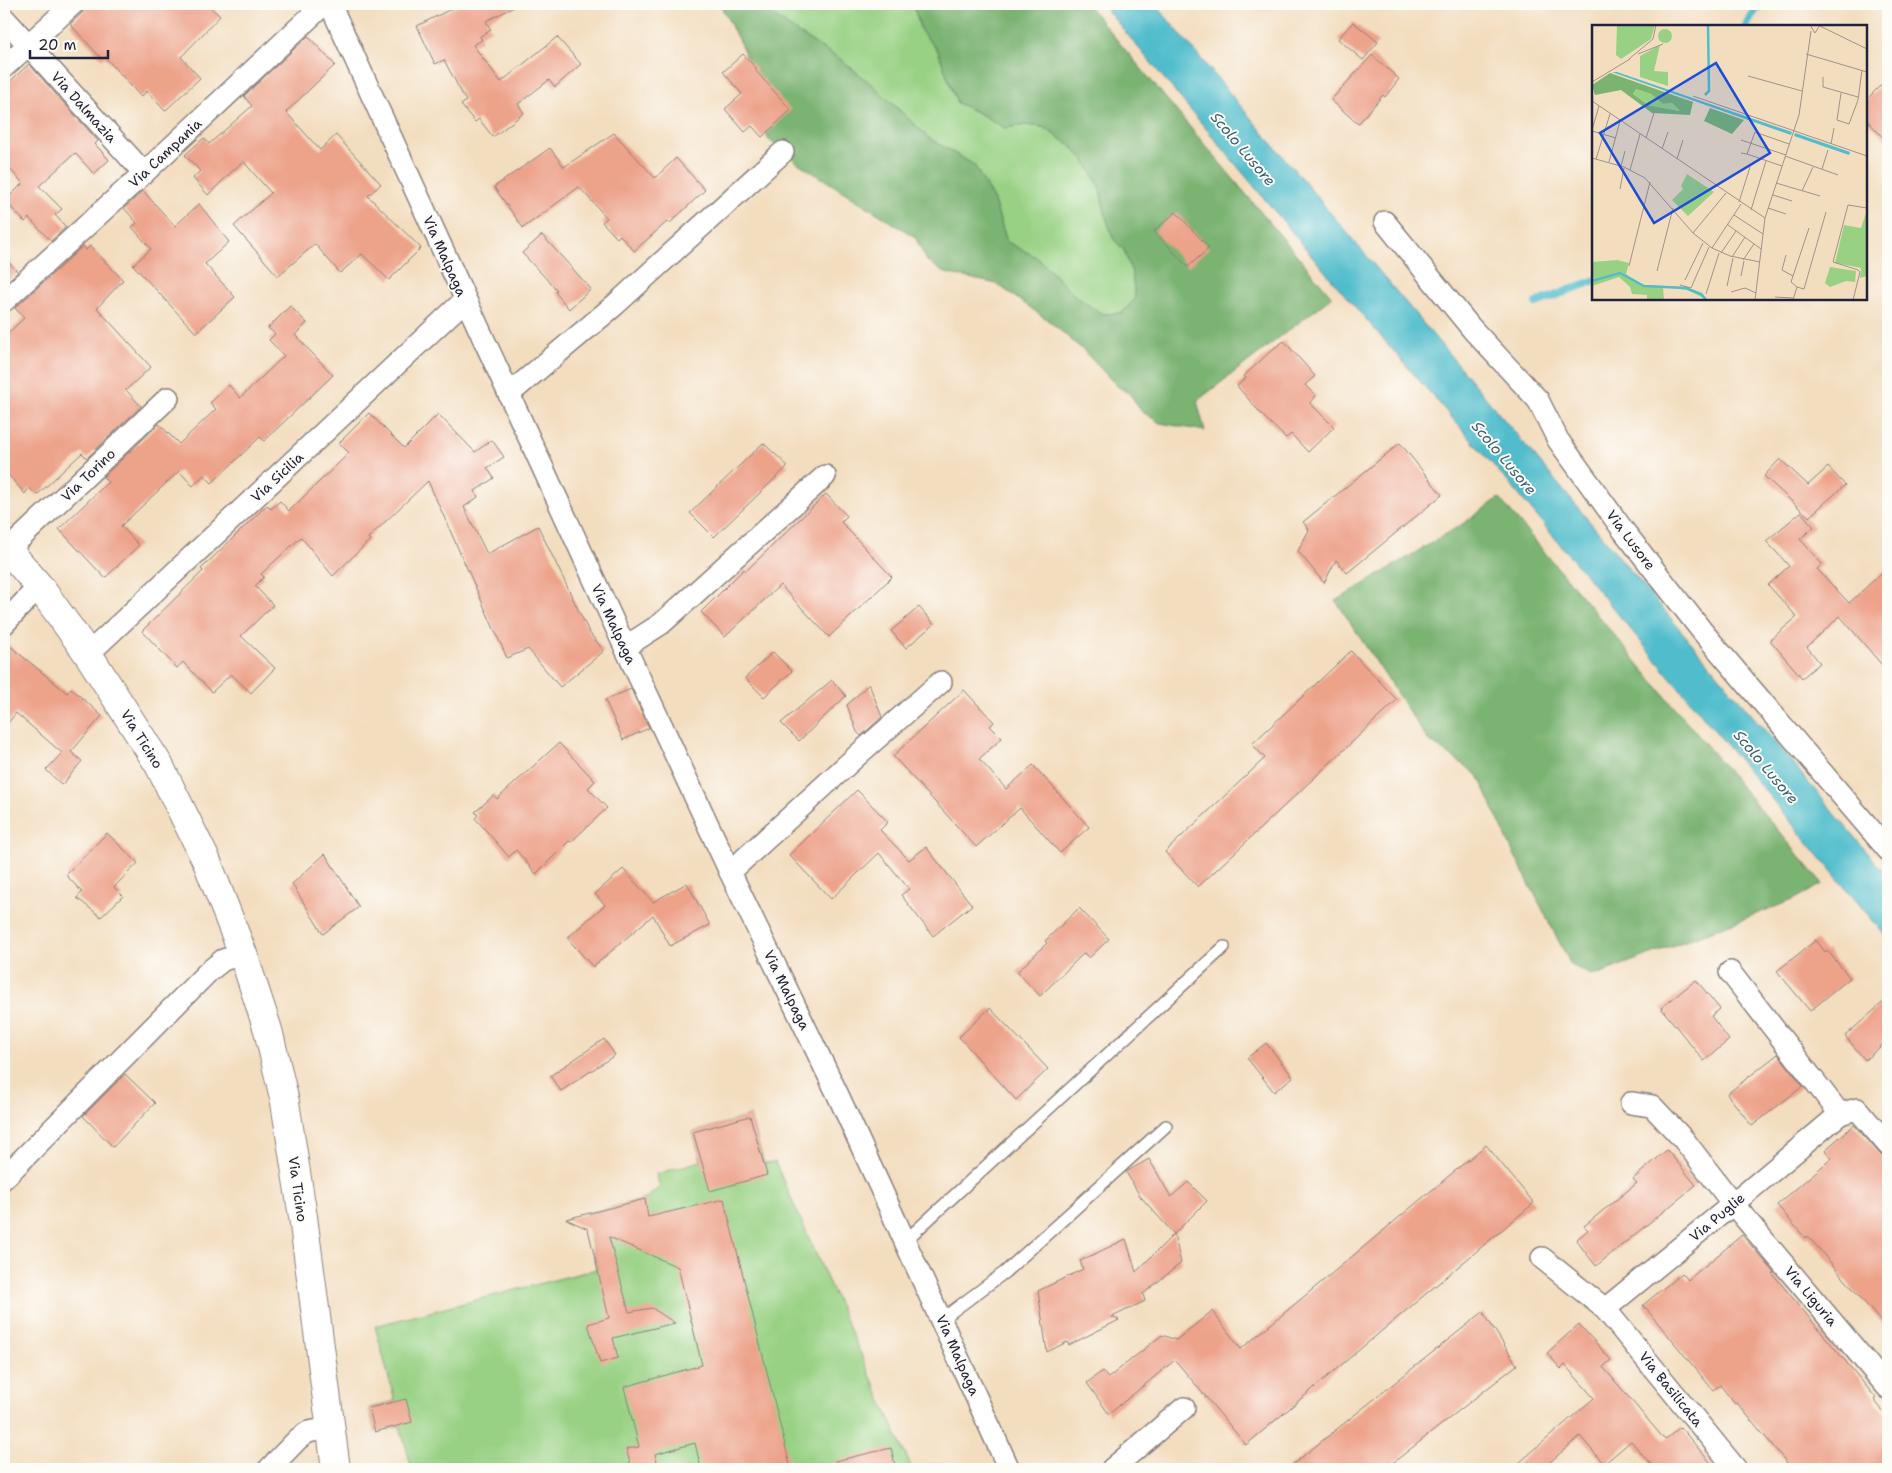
<svg xmlns="http://www.w3.org/2000/svg" width="1892" height="1473" viewBox="0 0 1892 1473" font-family="'Shantell Sans',sans-serif">
<style>
.green{fill:#98d184;stroke:#5d7a60}
.forest{fill:#7ab372;stroke:#4e6a56}
.water{fill:#51bdcc;stroke:#3a7084}
.lines{fill:none;stroke-linecap:round;stroke-linejoin:round}
.stream{stroke:#51bdcc;stroke-width:8}
.building{fill:#eda28a}
.lane-casing{stroke:#8a807d;stroke-width:14}
.street-casing{stroke:#8a807d;stroke-width:24}
.secondary-casing{stroke:#8a807d;stroke-width:30}
.lane{stroke:#fff;stroke-width:11}
.street{stroke:#fff;stroke-width:21}
.secondary{stroke:#fff;stroke-width:28}
.labels{text-anchor:middle;dominant-baseline:central;stroke-width:4;stroke-linejoin:round;paint-order:stroke}
.street-label{font-size:14px;fill:#22223b;stroke:#fdfcf7}
.water-label{font-size:15px;font-style:italic;fill:#356075;stroke:#fdfcf7}
.inset-river{fill:none;stroke:#51bdcc;stroke-width:2.5}
.inset-road{fill:none;stroke:#9f928a;stroke-width:1}
.view{fill:#1d4ed8;fill-opacity:0.15;stroke:#1d4ed8;stroke-width:2.5}
.inset-edge{fill:none;stroke:#22223b;stroke-width:2.5}
</style>
<rect width="100%" height="100%" fill="#fdfcf7"/>
<filter id="ink" filterUnits="userSpaceOnUse"><feTurbulence type="fractalNoise" baseFrequency=".02" numOctaves="2"/><feDisplacementMap in="SourceGraphic" scale="10" xChannelSelector="R" yChannelSelector="G"/><feConvolveMatrix kernelMatrix="1 2 1 2 8 2 1 2 1" color-interpolation-filters="sRGB"/></filter>
<filter id="wash" filterUnits="userSpaceOnUse"><feTurbulence type="fractalNoise" baseFrequency=".0096" numOctaves="4" result="noise"/><feDisplacementMap in="SourceGraphic" scale="20" xChannelSelector="R" yChannelSelector="G"/><feGaussianBlur stdDeviation="1.12" result="paint"/><feColorMatrix in="noise" values="0 0 0 0 0 0 0 0 0 0 0 0 0 0 0 0 0 1.4 0 .05"/><feComposite in="paint" operator="in"/></filter>
<g filter="url(#wash)">
<rect width="100%" height="100%" fill="#f3ddbf"/>
<!-- green -->
<g class="green">
<path d="M764,4H913L921,31L938,51L957,103L975,111L1005,128L1026,125L1043,127L1067,143L1083,158L1099,185L1106,217L1114,240L1124,250L1132,273L1135,299L1122,313L1102,314L1075,296L1038,258L1007,242L994,201L974,165L929,138L875,87L840,59L801,35L768,12Z"/>
<path d="M750,1116L764,1163L775,1162L912,1469H412L400,1426L375,1432L369,1408L395,1401L375,1326L597,1269L585,1214L645,1199L660,1187L656,1174L701,1161L693,1132Z"/>
</g>
<!-- forest -->
<g class="forest">
<path d="M720,4H764L768,12L801,35L840,59L875,87L929,138L974,165L994,201L1007,242L1038,258L1075,296L1102,314L1122,313L1135,299L1132,273L1124,250L1114,240L1106,217L1099,185L1083,158L1067,143L1043,127L1026,125L1005,128L975,111L957,103L938,51L921,31L913,4H1087L1332,297L1197,401L1205,431L1160,423L1141,411L1130,394L1117,386L1083,350L1049,321L997,284L945,273L927,261L915,237L798,163L768,139L744,51Z"/>
<path d="M1499,498L1823,884L1793,900L1593,976L1571,965L1512,850L1478,775L1427,739L1336,601L1464,523Z"/>
</g>
<!-- water -->
<path class="water" d="M1102,4H1155L1888,877V939L1514,489L1343,293Z"/>
<g class="lines">
<!-- stream -->
<g class="stream">
<path d="M1746,26L1759,4"/>
<path d="M1536,303L1593,281"/>
</g>
</g>
<g id="blocks">
<!-- building -->
<g class="building">
<path d="M87,4H207L220,16L181,57L200,78L165,111L147,91L141,97L105,57L102,59L70,24L82,13Z"/>
<path d="M461,4H520L486,21L491,30L480,36L482,40L473,45L501,82L557,37L581,64L555,87L549,80L518,104L524,113L493,137L479,119L475,122L461,105L466,101L444,60L435,64L417,26Z"/>
<path d="M1353,22L1378,42L1363,60L1338,39Z"/>
<path d="M308,36L335,65L286,112L320,150L336,135L381,184L368,196L421,248L389,280L362,254L340,273L315,244L278,276L234,226L271,193L243,161L208,195L193,178L200,171L185,155L204,138L209,144L252,106L244,96Z"/>
<path d="M743,54L757,69L755,70L791,110L762,137L752,126L745,132L725,109L742,94L723,72Z"/>
<path d="M1372,55L1399,79L1385,97L1383,95L1358,124L1331,100Z"/>
<path d="M29,64L98,141L95,144L109,160L94,174L75,153L39,186L62,209L55,215L66,227L51,241L29,218L25,222L5,201L23,183L4,163V87Z"/>
<path d="M1888,78V143L1866,119V100Z"/>
<path d="M614,133L655,178L676,158L705,190L670,223L668,221L634,251L620,235L617,238L602,222L607,218L579,187L523,228L494,187L550,148L564,167Z"/>
<path d="M143,191L175,226L199,204L229,242L205,264L235,297L196,333L133,265L151,249L132,227L137,223L124,208Z"/>
<path d="M1176,212L1209,248L1188,267L1154,231Z"/>
<path d="M542,235L591,289L569,309L555,292L557,290L522,253Z"/>
<path d="M83,246L86,250L90,246L123,280L97,308L151,367L126,390L141,406L87,458L82,453L37,495L29,488L25,494L4,470V337L24,318L15,308Z"/>
<path d="M4,257L18,272L4,284Z"/>
<path d="M290,306L307,323L295,335L333,375L264,441L260,437L212,483L204,475L193,486L179,471L121,526L139,545L105,578L59,529L108,482L103,477L159,424L179,444L216,409L210,403L229,385L240,398L284,356L269,340L275,334L268,328Z"/>
<path d="M1284,341L1315,376L1305,385L1316,396L1310,403L1334,427L1308,452L1291,434L1286,438L1264,417L1237,386L1246,378L1244,376L1273,349Z"/>
<path d="M369,413L404,448L438,414L475,452L492,440L504,457L487,468L494,478L475,491L478,497L464,507L487,554L538,526L589,632L604,651L560,687L528,649L507,658L428,481L368,538L370,540L333,576L301,537L261,574L264,577L255,586L273,605L241,636L275,668L251,693L231,674L212,692L183,662L177,668L142,631L203,571L201,569L267,505L271,509L280,501L289,511L349,453L339,443Z"/>
<path d="M763,443L788,466L714,537L690,513Z"/>
<path d="M1400,443L1442,495L1347,573L1336,560L1324,583L1298,551L1309,530L1303,522Z"/>
<path d="M1780,459L1808,485L1828,467L1845,485L1809,517L1764,476Z"/>
<path d="M826,494L847,516L841,522L892,577L829,637L780,585L725,637L701,612L744,569L746,571Z"/>
<path d="M1801,512L1814,527L1800,539L1822,564L1817,569L1849,603L1888,567V672L1840,616L1807,647L1820,663L1802,678L1770,640L1797,617L1768,585L1789,566L1766,541Z"/>
<path d="M919,607L934,624L906,648L891,631Z"/>
<path d="M4,641L67,693L71,688L102,716L71,752L82,761L62,785L46,770L62,753L16,713L4,728Z"/>
<path d="M1351,651L1397,700L1198,887L1165,852L1265,758L1252,744Z"/>
<path d="M773,652L792,671L764,697L745,678Z"/>
<path d="M832,680L846,696L799,741L781,723Z"/>
<path d="M869,684L882,717L861,736L857,732L847,705Z"/>
<path d="M631,689L649,728L623,740L605,700Z"/>
<path d="M964,690L994,722L990,726L1002,738L979,759L1006,789L1033,765L1089,827L1060,853L1020,808L976,847L893,756Z"/>
<path d="M559,743L595,781L588,788L607,808L571,842L569,841L536,874L516,850L509,857L475,818L478,815L475,812L494,795L497,799Z"/>
<path d="M857,790L888,822L880,830L909,860L926,847L972,905L933,936L901,895L909,889L879,853L831,899L789,855Z"/>
<path d="M107,833L138,863L114,887L123,896L101,917L77,898L82,892L66,875Z"/>
<path d="M325,854L359,907L323,934L292,884Z"/>
<path d="M623,869L653,902L687,883L710,925L670,946L653,915L593,967L567,938L605,905L595,894Z"/>
<path d="M1079,908L1109,939L1089,958L1084,953L1040,996L1017,972L1047,943L1045,941Z"/>
<path d="M1816,940L1825,952L1827,950L1850,978L1810,1011L1777,971Z"/>
<path d="M1696,980L1720,1009L1711,1016L1729,1040L1704,1061L1661,1008Z"/>
<path d="M1888,998V1040L1865,1060L1845,1036Z"/>
<path d="M990,1008L1048,1069L1016,1100L959,1037Z"/>
<path d="M604,1039L615,1055L561,1091L550,1076Z"/>
<path d="M1266,1043L1293,1077L1274,1092L1247,1058Z"/>
<path d="M1778,1054L1803,1086L1752,1126L1727,1094Z"/>
<path d="M125,1074L155,1103L113,1147L83,1116Z"/>
<path d="M750,1116L767,1175L710,1191L693,1132Z"/>
<path d="M1854,1125L1879,1153L1888,1162V1330L1808,1236L1805,1238L1777,1205L1832,1158L1825,1150Z"/>
<path d="M1486,1145L1534,1203L1246,1445L1175,1360L1109,1414L1087,1383L1102,1371L1108,1378L1162,1335L1176,1340L1212,1311L1241,1349Z"/>
<path d="M1667,1150L1696,1185L1596,1266L1576,1240L1588,1230L1584,1226L1637,1183L1633,1179Z"/>
<path d="M1149,1159L1171,1197L1188,1182L1207,1201L1174,1234L1140,1196L1126,1172Z"/>
<path d="M645,1199L648,1217L724,1199L791,1469H701L695,1443L655,1454L659,1469H632L626,1449L639,1447L624,1387L702,1365L678,1267L609,1237L629,1312L652,1308L675,1323L613,1338L618,1358L600,1363L588,1324L609,1318L588,1229L566,1219Z"/>
<path d="M1174,1234L1181,1263L1143,1294L1145,1301L1112,1317L1119,1320L1069,1345L1067,1342L1047,1352L1038,1291L1083,1269L1080,1261L1126,1239L1136,1272Z"/>
<path d="M1742,1235L1774,1272L1772,1273L1876,1398L1874,1400L1888,1417V1469H1792L1737,1403L1735,1404L1720,1385L1713,1390L1643,1305L1682,1273L1688,1280Z"/>
<path d="M1483,1312L1517,1365L1385,1469H1287Z"/>
<path d="M1579,1324L1611,1360L1603,1367L1665,1440L1680,1427L1716,1469H1655L1631,1441L1604,1464L1580,1436L1542,1469H1512L1594,1398L1565,1365L1561,1369L1547,1353Z"/>
<path d="M406,1399L412,1422L375,1432L369,1408Z"/>
<path d="M891,1448L896,1469H836L835,1461Z"/>
</g>
</g>
</g>
<g filter="url(#ink)">
<use href="#blocks" fill-opacity="0" stroke="#8a807d" stroke-width="1"/>
<g class="lines">
<!-- lane casing -->
<g class="lane-casing">
<g id="lane">
<path d="M905,1241L1224,947"/>
<path d="M942,1319L1005,1272L1166,1126"/>
</g>
</g>
<!-- street casing -->
<g class="street-casing">
<g id="street">
<path d="M330,4L625,647L730,872L838,1095L1009,1469"/>
<path d="M4,18L144,173"/>
<path d="M4,67L73,4"/>
<path d="M1385,222L1472,329L1538,400L1558,440L1623,530L1702,631L1888,850"/>
<path d="M4,301L144,173L324,4"/>
<path d="M509,394L616,304L783,152"/>
<path d="M8,550L168,398"/>
<path d="M4,624L39,586"/>
<path d="M625,647L661,624L825,476"/>
<path d="M88,654L465,300"/>
<path d="M730,872L860,753L941,682"/>
<path d="M1730,972L1840,1114"/>
<path d="M1631,1103L1652,1106L1684,1140L1733,1204L1888,1388"/>
<path d="M4,1178L208,972L223,960L243,954"/>
<path d="M1542,1258L1605,1309L1733,1204L1840,1114L1857,1109L1888,1145"/>
<path d="M1605,1309L1736,1469"/>
<path d="M269,1469L298,1439L308,1432L331,1428"/>
<path d="M1112,1469L1184,1408"/>
</g>
</g>
<!-- secondary casing -->
<g class="secondary-casing">
<path id="secondary" d="M4,545L39,586L88,654L159,765L207,862L243,954L268,1030L285,1102L303,1217L336,1469"/>
</g>
<!-- lane -->
<use href="#lane" class="lane"/>
<!-- street -->
<use href="#street" class="street"/>
<!-- secondary -->
<use href="#secondary" class="secondary"/>
</g>
</g>
<g class="labels">
<!-- street labels -->
<g class="street-label">
<text transform="translate(84 107) rotate(48)">Via Dalmazia</text>
<text transform="translate(165 153) rotate(-43)">Via Campania</text>
<text transform="translate(445 256) rotate(66)">Via Malpaga</text>
<text transform="translate(88 475) rotate(-44)">Via Torino</text>
<text transform="translate(277 477) rotate(-43)">Via Sicilia</text>
<text transform="translate(1631 540) rotate(53)">Via Lusore</text>
<text transform="translate(614 624) rotate(65)">Via Malpaga</text>
<text transform="translate(142 739) rotate(58)">Via Ticino</text>
<text transform="translate(787 990) rotate(64)">Via Malpaga</text>
<text transform="translate(298 1189) rotate(82)">Via Ticino</text>
<text transform="translate(1717 1217) rotate(-40)">Via Puglie</text>
<text transform="translate(1811 1296) rotate(50)">Via Liguria</text>
<text transform="translate(958 1355) rotate(66)">Via Malpaga</text>
<text transform="translate(1671 1389) rotate(51)">Via Basilicata</text>
</g>
<!-- water labels -->
<g class="water-label">
<text transform="translate(1243 149) rotate(50)">Scolo Lusore</text>
<text transform="translate(1504 458) rotate(50)">Scolo Lusore</text>
<text transform="translate(1766 767) rotate(50)">Scolo Lusore</text>
</g>
</g>
<!-- overview -->
<g transform="translate(1592 25)">
<rect width="275" height="275" fill="#f3ddbf"/>
<path d="M25,0H63L59,14L29,34L24,30ZM66 11a7 7 0 1 1 14 0a7 7 0 1 1-14 0ZM68,20L62,46L76,47V61L48,52V31ZM44,64L59,69L71,79L80,78L88,86L56,80L41,69ZM95,149L122,167L96,191L80,175L91,164L89,161ZM275,185V251L268,253L269,243L243,238L252,200L269,203ZM25,235L37,238L34,249L51,260L92,262L110,268L116,275L95,265L71,262L72,275H55V270L40,269L38,262L27,252L0,261V237ZM238,242L264,246L263,257L254,256L238,262L233,258Z" fill="#98d184"/>
<path d="M18,48L101,77L98,90L60,88L29,65L3,70L0,60ZM44,64L59,69L71,79L80,78L88,86L56,80L41,69ZM118,83L152,95L140,109L112,96Z" fill="#7ab372" fill-rule="evenodd"/>
<path d="M20,47H25L200,107L199,110ZM203,108L258,127L257,130L202,111Z" fill="#51bdcc"/>
<path class="inset-river" d="M113,70L117,66L116,0M0,256L28,248L52,261L94,263L109,269L114,275"/>
<path class="inset-road" d="M218,0L223,8L228,0M228,1L275,24M46,29L71,19M214,29L275,47M37,34L61,14L64,0M156,51L210,66M231,52V62L266,72M0,57L38,34M249,68L245,95L257,99L266,75L270,45M101,71L275,131M0,76L173,193M0,105L7,81M0,106L24,113M54,113L62,88M149,115L194,130M239,119L242,103M70,124L76,107M149,128L155,129L163,107L197,119M155,129L190,141M193,131L246,150M0,133L32,142L53,153L101,208L120,223L138,231L168,237M4,134L18,89M85,134L91,115M17,137L28,96M29,141L33,126M230,144L236,125M38,145L48,109M184,158L228,171M28,164L32,143M210,166L221,142M181,170L200,176M147,177L158,142M176,183L194,189M159,185L174,136M142,190L171,209M136,200L169,224M101,208L134,168M120,223L149,179M129,228L144,206M194,230L190,245L201,251M140,232L153,212M151,235L162,219M37,241L58,157M266,245L241,237L256,180L275,183M65,246L81,183M149,251L152,236M93,255L111,218M88,260L99,263L117,222M135,261L141,233M205,262L199,257L217,203M139,267L153,263L164,268M114,269L127,228M183,272L201,273M163,275L173,193L207,90L219,6M201,275L205,262L212,264L234,187M261,275L268,247L266,245"/>
<path class="view" d="M124,38L178,128L62,198L8,108Z"/>
<rect width="275" height="275" class="inset-edge"/>
</g>
<!-- margin -->
<rect width="1892" height="1473" fill="none" stroke="#fdfcf7" stroke-width="20"/>
<!-- scale -->
<path d="M30 50v8h78v-8" fill="none" stroke="#22223b" stroke-width="2.5"/>
<text x="38" y="50" font-size="15" fill="#22223b" stroke="#fdfcf7" stroke-width="4" paint-order="stroke">20 m</text>
</svg>
